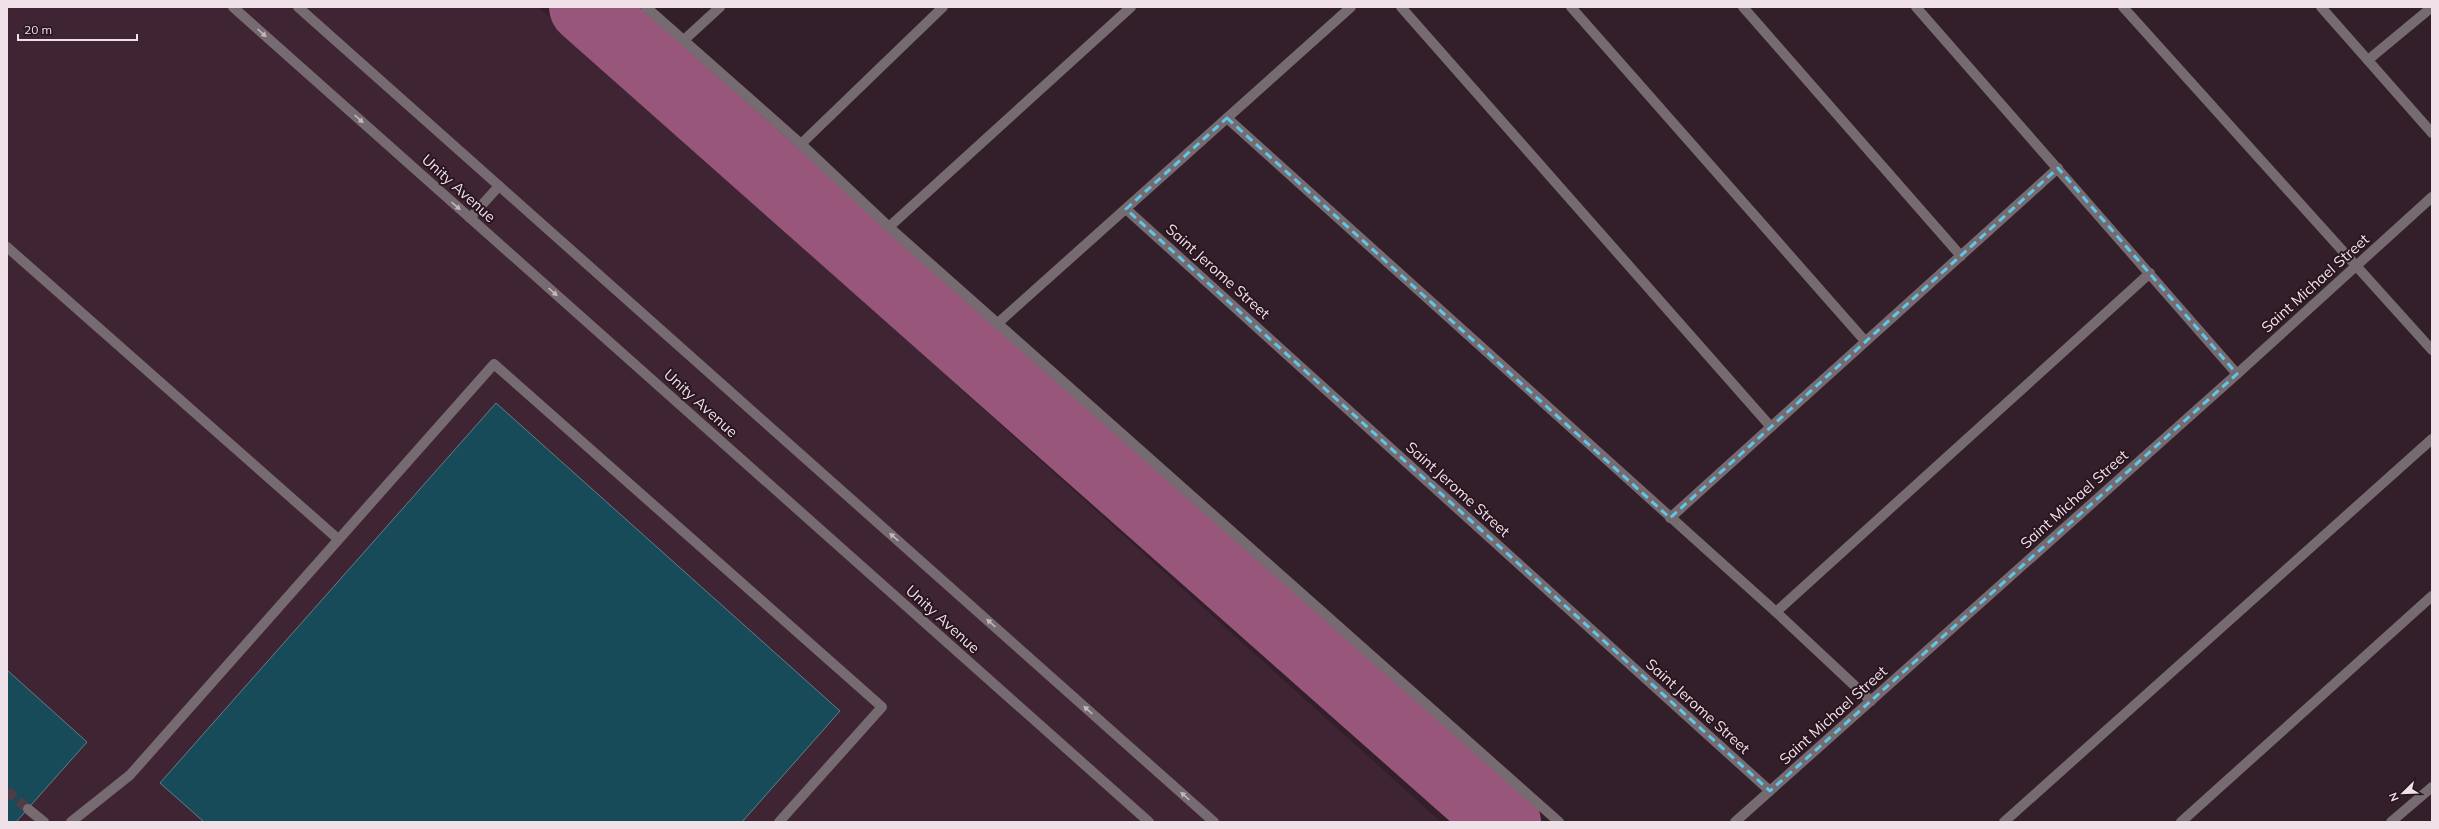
<svg xmlns="http://www.w3.org/2000/svg" width="2439" height="829" viewBox="0 0 2439 829" font-family="Mulish,sans-serif">
<style>
.built{fill:#3f2533}
.lines{fill:none;stroke-linecap:round;stroke-linejoin:round}
.river{stroke:#97567a;stroke-width:72}
.building{fill:#174b5a;stroke:#627e88}
.minor-tunnel{stroke:#4f3c46;stroke-width:10;stroke-dasharray:10 5;stroke-linecap:butt}
.minor{stroke:#766b70;stroke-width:10}
.oneway{fill:#c5b8bd}
.marked{fill:none;stroke:#5cc7e8;stroke-width:3;stroke-dasharray:8 5;stroke-linejoin:round}
.labels{text-anchor:middle;dominant-baseline:central;stroke-width:4;stroke-linejoin:round;paint-order:stroke}
.street-label{font-size:15px;fill:#efe1e7;stroke:#291520}
</style>
<rect width="100%" height="100%" fill="#331f29"/>
<!-- built -->
<path class="built" d="M7,7H538L1441,822H7Z"/>
<g class="lines">
<!-- river -->
<path class="river" d="M585,7L1505,822"/>
</g>
<!-- building -->
<g class="building">
<path d="M496,403L840,711L742,822H204L160,783Z"/>
<path d="M7,670L87,742L16,822H7Z"/>
</g>
<g class="lines">
<!-- minor-tunnel -->
<path class="minor-tunnel" d="M7,791L28,809"/>
<!-- minor -->
<g class="minor">
<path d="M233,7L1149,822"/>
<path d="M298,7L1214,822"/>
<path d="M646,7L801,144L889,227L1559,822"/>
<path d="M1401,7L1771,427"/>
<path d="M1571,7L1865,341"/>
<path d="M1743,7L1961,256"/>
<path d="M1916,7L2237,374"/>
<path d="M2123,7L2432,350"/>
<path d="M2321,7L2432,133"/>
<path d="M684,40L720,7"/>
<path d="M2368,60L2432,7"/>
<path d="M1227,118L1776,612L1871,701"/>
<path d="M801,144L943,7"/>
<path d="M1126,209L1770,791"/>
<path d="M470,218L499,186"/>
<path d="M889,227L1131,7"/>
<path d="M7,247L338,539"/>
<path d="M998,323L1351,7"/>
<path d="M1670,518L2058,168"/>
<path d="M1776,612L2150,273"/>
<path d="M28,809L44,822"/>
<path d="M71,822L130,775L494,364L882,707L779,822"/>
<path d="M1735,822L2237,374L2432,197"/>
<path d="M2004,822L2432,439"/>
<path d="M2181,822L2432,596"/>
<path d="M2391,822L2432,787"/>
</g>
</g>
<!-- one-way arrows -->
<defs><path id="oneway-solid" d="M-6-.8H1V-3.2L6.5 0L1 3.2V.8H-6Z"/></defs>
<g class="oneway">
<use href="#oneway-solid" transform="translate(262 33) rotate(42)"/>
<use href="#oneway-solid" transform="translate(359 119) rotate(42)"/>
<use href="#oneway-solid" transform="translate(456 206) rotate(42)"/>
<use href="#oneway-solid" transform="translate(553 292) rotate(42)"/>
<use href="#oneway-solid" transform="translate(894 537) rotate(-138)"/>
<use href="#oneway-solid" transform="translate(991 623) rotate(-138)"/>
<use href="#oneway-solid" transform="translate(1088 710) rotate(-138)"/>
<use href="#oneway-solid" transform="translate(1185 796) rotate(-138)"/>
</g>
<!-- marked area -->
<path class="marked" d="M1227,118L1670,518L2058,168L2237,374L1770,791L1126,209Z"/>
<g class="labels">
<!-- street labels -->
<g class="street-label">
<text transform="translate(459 188) rotate(42)">Unity Avenue</text>
<text transform="translate(1218 271) rotate(42)">Saint Jerome Street</text>
<text transform="translate(2315 283) rotate(-42)">Saint Michael Street</text>
<text transform="translate(701 403) rotate(42)">Unity Avenue</text>
<text transform="translate(1458 489) rotate(42)">Saint Jerome Street</text>
<text transform="translate(2074 499) rotate(-42)">Saint Michael Street</text>
<text transform="translate(943 619) rotate(42)">Unity Avenue</text>
<text transform="translate(1698 706) rotate(42)">Saint Jerome Street</text>
<text transform="translate(1833 715) rotate(-42)">Saint Michael Street</text>
</g>
</g>
<!-- border -->
<rect width="2439" height="829" fill="none" stroke="#efe1e7" stroke-width="16"/>
<!-- north arrow -->
<g transform="translate(2403 793) rotate(247)" stroke="#291520" stroke-width="3" paint-order="stroke">
<path d="M0-3L7 15L0 10L-7 15Z" fill="#efe1e7"/>
<text y="-6" font-size="11" font-weight="bold" text-anchor="middle" fill="#efe1e7">N</text>
</g>
<!-- scale -->
<path d="M18 34v6h119v-6" fill="none" stroke="#efe1e7" stroke-width="2"/>
<text x="24" y="34" font-size="12" fill="#efe1e7" stroke="#291520" stroke-width="3" paint-order="stroke">20 m</text>
</svg>
